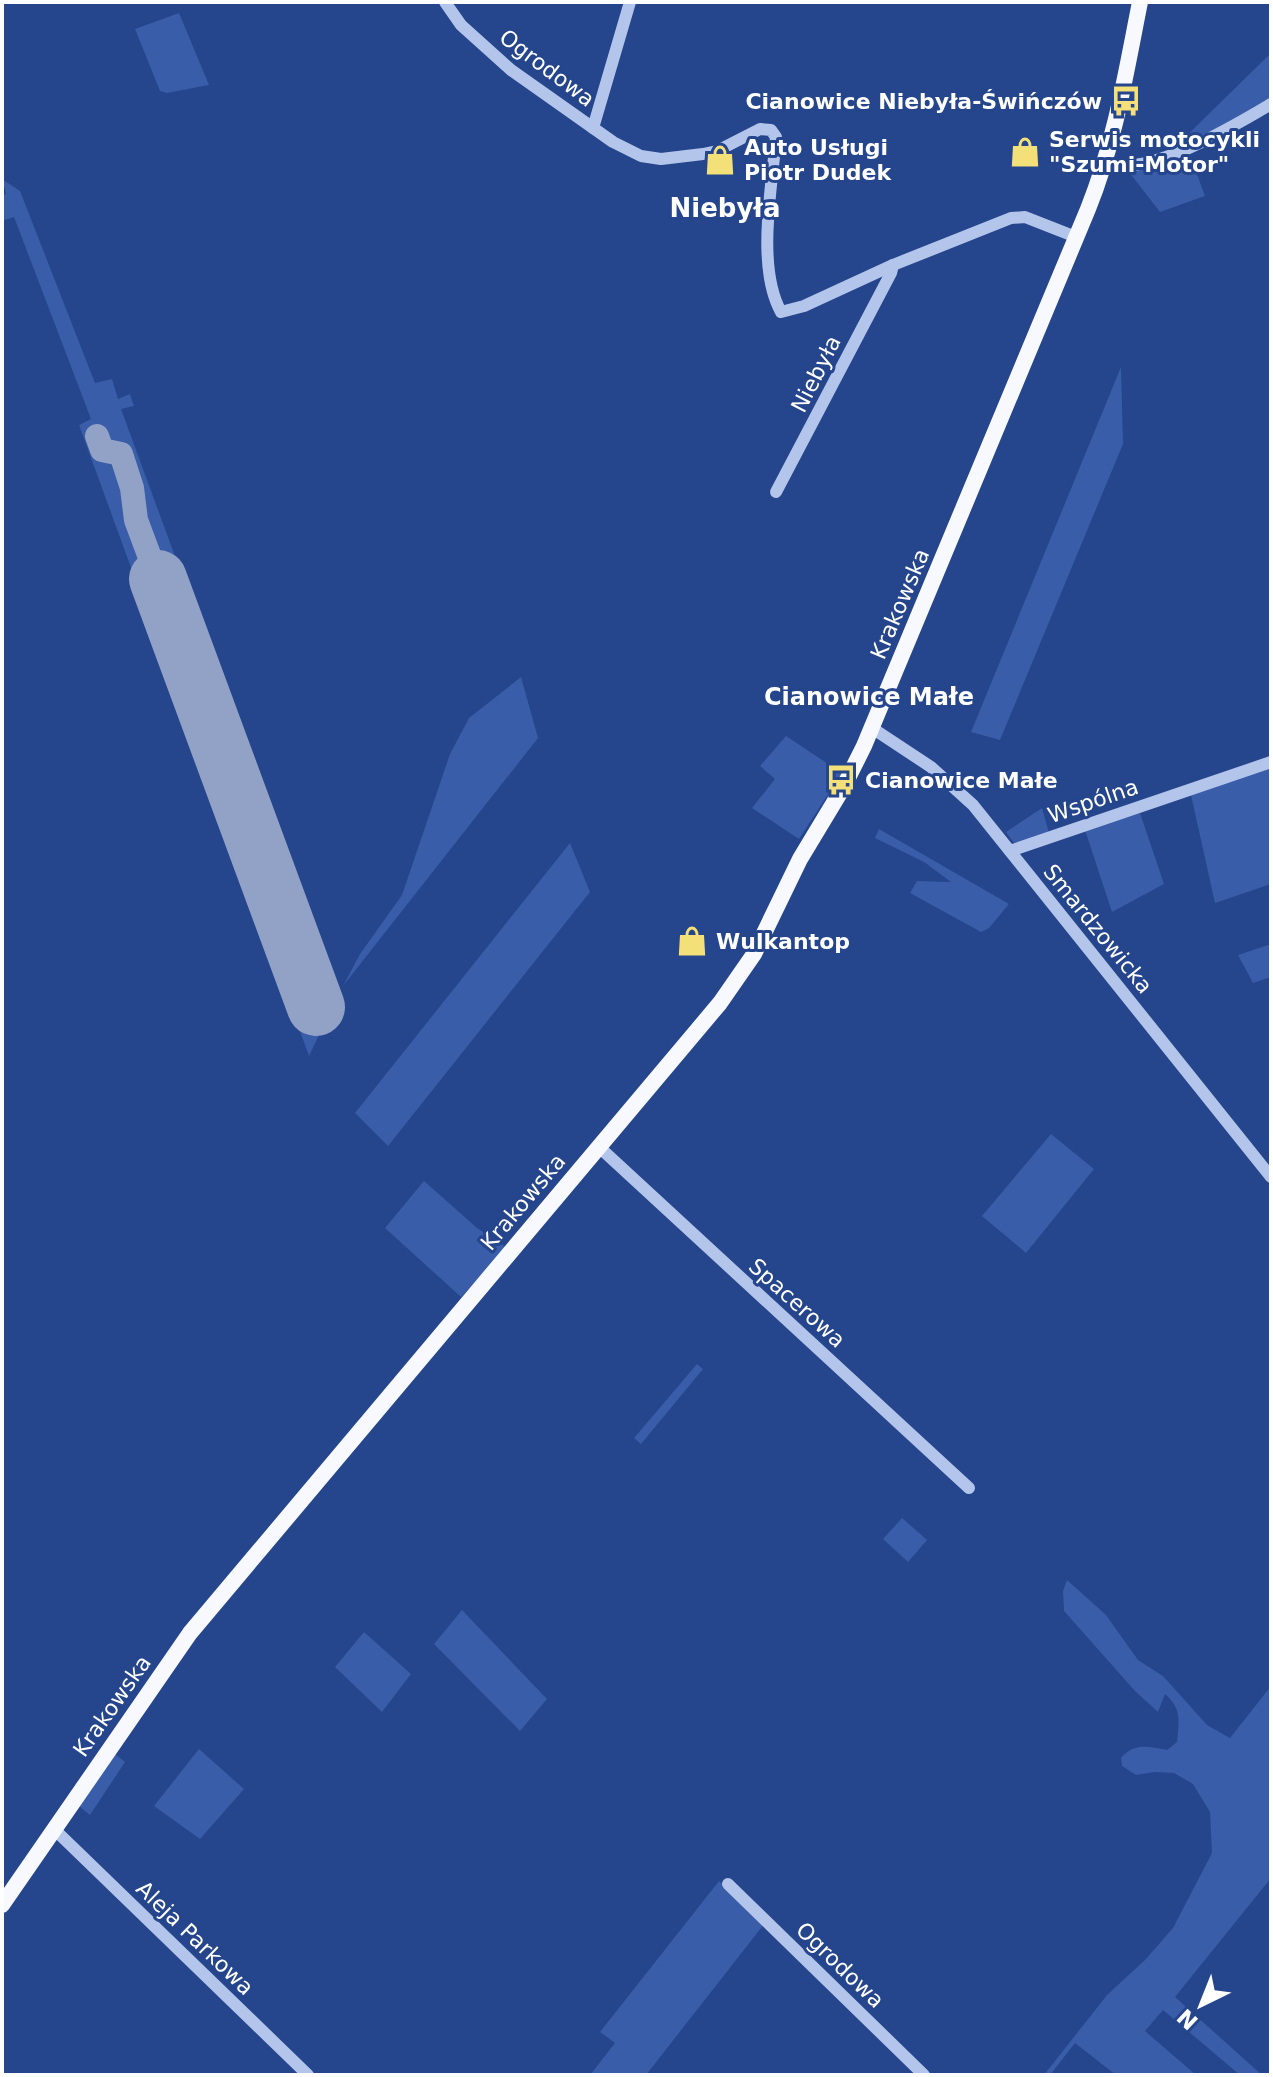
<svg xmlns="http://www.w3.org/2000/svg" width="1273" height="2077" viewBox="0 0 1273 2077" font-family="'DejaVu Sans',sans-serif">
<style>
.green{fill:#395da9}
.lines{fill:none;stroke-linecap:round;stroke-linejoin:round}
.taxiway{stroke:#92a2c6;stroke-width:24}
.runway{stroke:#92a2c6;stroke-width:58}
.minor{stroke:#b3c5eb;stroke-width:12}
.major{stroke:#f8f9fe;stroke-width:16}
.labels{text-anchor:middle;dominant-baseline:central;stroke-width:6;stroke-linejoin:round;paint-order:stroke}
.street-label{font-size:22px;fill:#fff;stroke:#25458c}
.poi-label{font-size:22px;font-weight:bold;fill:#fff;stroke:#25458c;text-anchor:start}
.neighbourhood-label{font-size:24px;font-weight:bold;fill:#fff;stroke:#25458c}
.quarter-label{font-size:26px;font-weight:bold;fill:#fff;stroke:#25458c}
</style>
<rect width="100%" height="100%" fill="#25458c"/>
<!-- green -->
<g class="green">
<path d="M179,13L209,85L167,93L160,91L135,29Z"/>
<path d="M1271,53V102L1173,149Z"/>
<path d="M1190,155L1205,196L1160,212L1129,172Z"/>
<path d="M2,179L20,191L95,383L112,379L118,399L130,394L134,406L121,409L337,998L309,1056L79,425L91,419L14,217L2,221V196L6,194Z"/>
<path d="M1121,367L1123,444L1000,740L971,732Z"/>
<path d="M521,677L538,738L343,986L360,954L402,895L450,754L469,718Z"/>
<path d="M786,736L842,773L799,839L752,808L775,779L760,766Z"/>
<path d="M1271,767V884L1215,903L1191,795Z"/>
<path d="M1042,808L1049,833L1016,846L1006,832Z"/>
<path d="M1140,813L1164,884L1112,912L1085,830Z"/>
<path d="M879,829L1009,904L989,928L981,932L910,893L917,881L951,882L924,862L875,838Z"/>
<path d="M570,843L590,892L388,1146L355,1113Z"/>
<path d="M1271,944V977L1253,983L1238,955Z"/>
<path d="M1051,1134L1094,1169L1026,1253L982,1216Z"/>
<path d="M424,1181L477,1228L507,1248L461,1297L385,1228Z"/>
<path d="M697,1364L703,1369L641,1444L634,1438Z"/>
<path d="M902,1518L927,1540L908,1562L883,1539Z"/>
<path d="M1067,1580L1106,1615L1138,1660L1163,1676L1207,1725L1230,1738L1271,1686V1878L1175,1997L1262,2075H1240L1163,2010L1145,2031L1196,2075H1116L1075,2043L1050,2075H1044L1107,1995L1145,1960L1173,1928L1212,1853L1210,1812L1193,1784L1174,1773L1155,1772L1136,1775L1122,1766L1121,1758C1135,1742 1148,1747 1167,1750L1177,1742C1179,1720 1182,1709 1165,1694L1158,1712L1135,1691L1064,1611L1063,1591Z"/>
<path d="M462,1610L547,1699L520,1731L434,1644Z"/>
<path d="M364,1632L411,1674L382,1712L335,1667Z"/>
<path d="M199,1749L244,1789L200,1839L154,1806Z"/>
<path d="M114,1753L125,1762L90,1815L79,1806Z"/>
<path d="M719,1881L765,1923L646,2075H590L615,2043L600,2032Z"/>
</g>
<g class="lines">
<!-- taxiway -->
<path class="taxiway" d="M97,436L102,450L121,454L132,488L136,520L158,579"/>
<!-- runway -->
<path class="runway" d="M158,579L316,1007"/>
<!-- minor -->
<g class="minor">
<path d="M445,2L461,25L511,70L613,142L641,156L661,159L703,154L717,151L760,129L771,130L776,137C772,187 756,267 781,312L804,306L893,265L1011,218L1025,217L1076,237"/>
<path d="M593,128L630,2"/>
<path d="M1105,163C1148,178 1234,126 1271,104"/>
<path d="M776,492L891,273L893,265"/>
<path d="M872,728L931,767L973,805L1271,1177"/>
<path d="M1010,851L1271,762"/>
<path d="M598,1146L969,1488"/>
<path d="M54,1829L308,2075"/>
<path d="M728,1884L924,2075"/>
</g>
<!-- major -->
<path class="major" d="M2,1905L190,1633L720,1003L754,954L800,859L844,786L864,746L1088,209C1115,142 1126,72 1140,2"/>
</g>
<!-- icons -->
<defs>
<g id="bus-bare" transform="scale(2.4)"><path d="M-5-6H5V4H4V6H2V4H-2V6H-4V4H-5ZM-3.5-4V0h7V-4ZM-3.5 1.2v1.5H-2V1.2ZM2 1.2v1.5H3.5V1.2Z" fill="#f4e078" stroke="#25458c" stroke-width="2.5" paint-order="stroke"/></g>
<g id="shop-bare" transform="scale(2.4)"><path d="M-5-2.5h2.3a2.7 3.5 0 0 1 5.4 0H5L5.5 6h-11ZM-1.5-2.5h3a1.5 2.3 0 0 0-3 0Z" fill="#f4e078" stroke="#25458c" stroke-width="2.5" paint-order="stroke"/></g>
</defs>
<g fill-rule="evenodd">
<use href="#bus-bare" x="1126" y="101"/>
<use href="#shop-bare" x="1025" y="152"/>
<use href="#shop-bare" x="720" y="160"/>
<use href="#bus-bare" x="841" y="780"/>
<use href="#shop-bare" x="692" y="941"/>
</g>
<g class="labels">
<!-- street labels -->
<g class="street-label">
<text transform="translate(547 68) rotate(37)">Ogrodowa</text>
<text transform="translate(816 374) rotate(-63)">Niebyła</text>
<text transform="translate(900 604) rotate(-67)">Krakowska</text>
<text transform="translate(1093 801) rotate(-19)">Wspólna</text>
<text transform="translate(1098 929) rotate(51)">Smardzowicka</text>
<text transform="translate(523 1202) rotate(-50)">Krakowska</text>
<text transform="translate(797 1303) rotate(42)">Spacerowa</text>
<text transform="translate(112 1706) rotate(-55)">Krakowska</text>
<text transform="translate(195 1938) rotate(44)">Aleja Parkowa</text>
<text transform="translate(840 1965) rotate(44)">Ogrodowa</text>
</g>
<!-- poi labels -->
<g class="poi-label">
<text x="1102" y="101" text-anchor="end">Cianowice Niebyła-Świńczów</text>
<text x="1049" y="139">Serwis motocykli<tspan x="1049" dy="25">"Szumi-Motor"</tspan></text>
<text x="744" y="147">Auto Usługi<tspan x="744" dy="25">Piotr Dudek</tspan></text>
<text x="865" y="780">Cianowice Małe</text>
<text x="716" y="941">Wulkantop</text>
</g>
<!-- neighbourhood labels -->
<g class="neighbourhood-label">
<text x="869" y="697">Cianowice Małe</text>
</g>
<!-- quarter labels -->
<g class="quarter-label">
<text x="725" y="208">Niebyła</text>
</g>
</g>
<!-- border -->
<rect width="1273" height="2077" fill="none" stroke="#ffffff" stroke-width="8"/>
<!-- north arrow -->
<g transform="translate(1201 2005) rotate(223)" stroke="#25458c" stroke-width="6" paint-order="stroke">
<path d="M0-6L14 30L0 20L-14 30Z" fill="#ffffff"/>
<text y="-12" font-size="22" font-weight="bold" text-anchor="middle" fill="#ffffff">N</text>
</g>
</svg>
